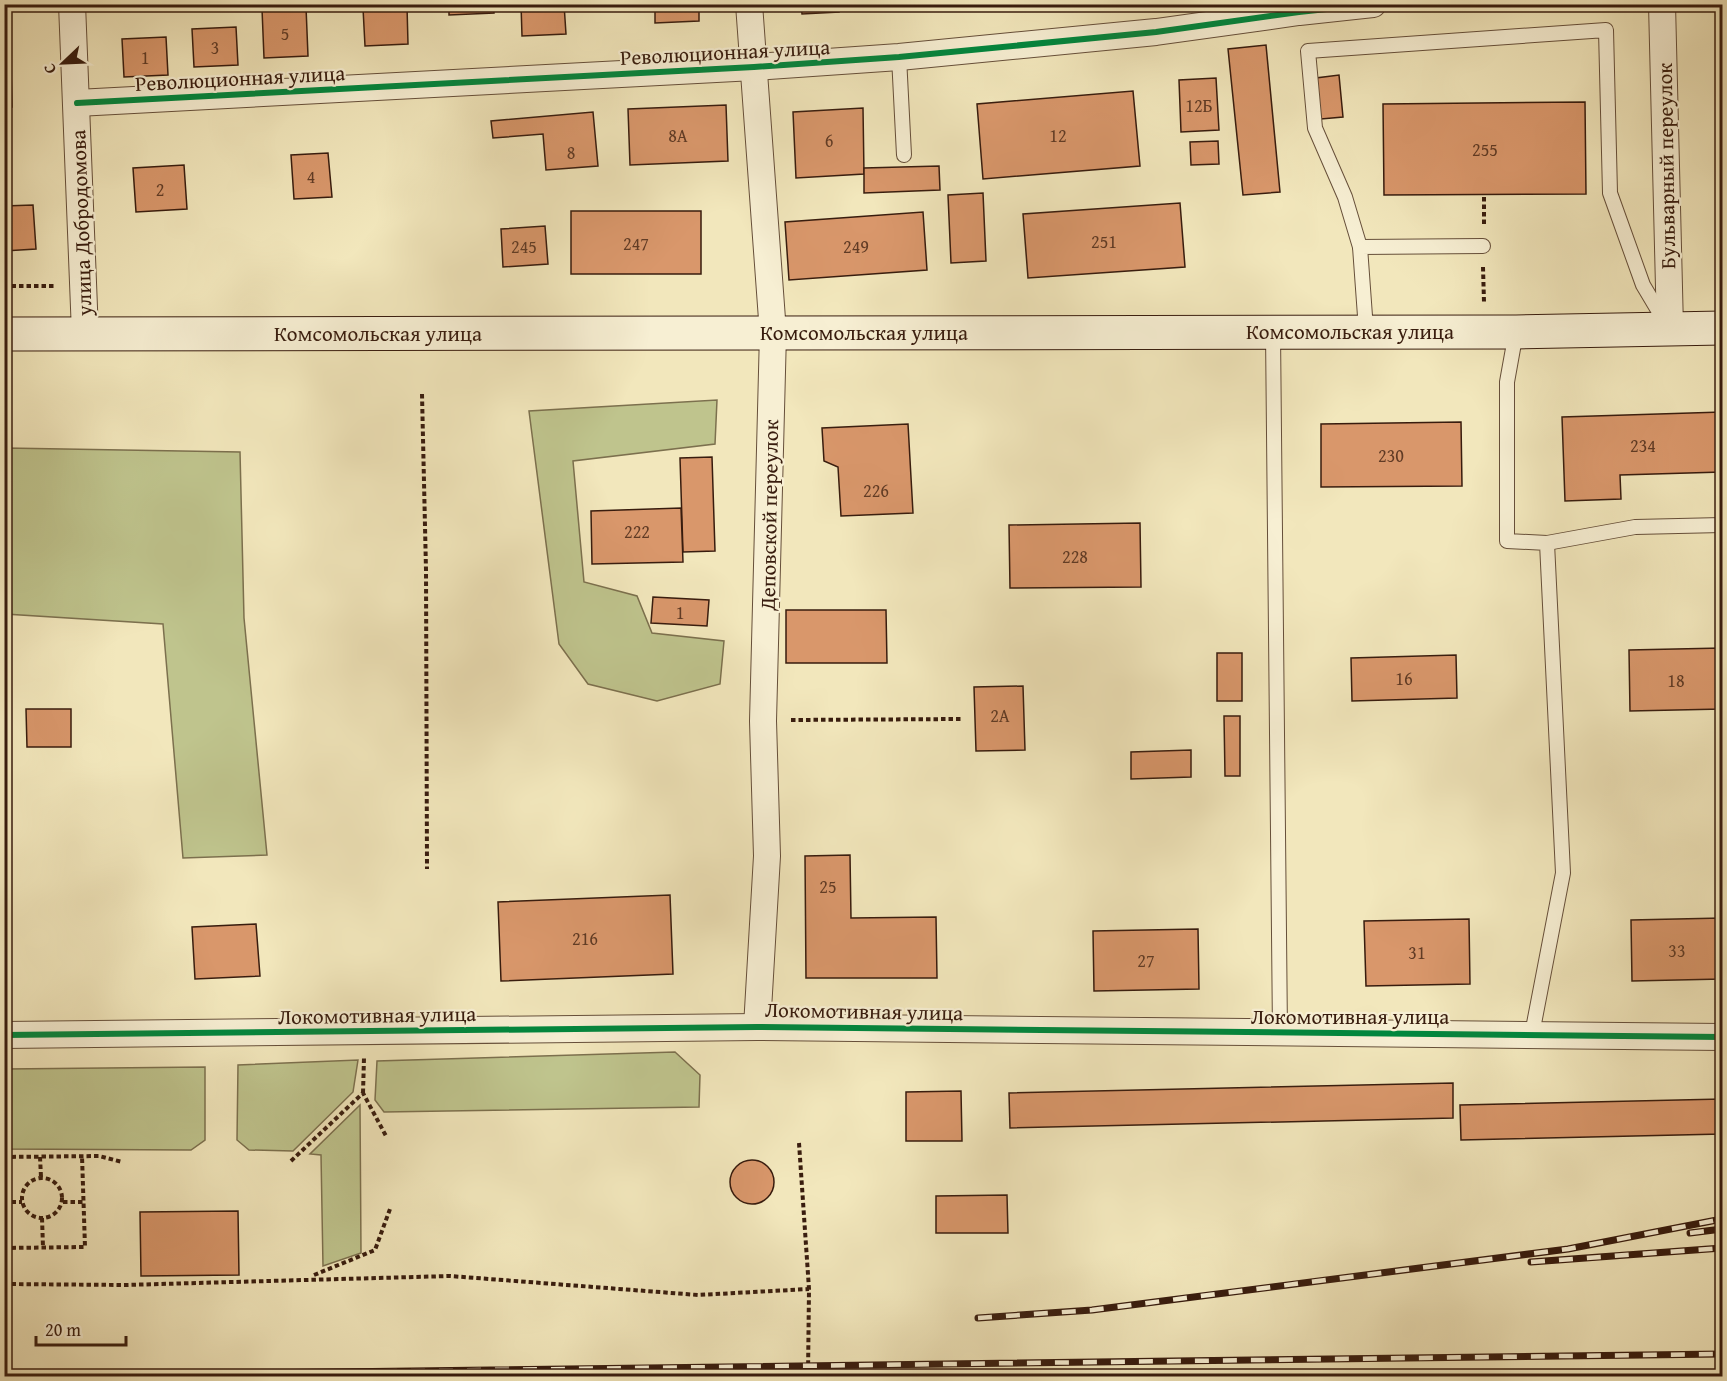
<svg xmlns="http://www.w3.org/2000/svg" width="1727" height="1381" viewBox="0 0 1727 1381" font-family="'Gentium Book Plus',serif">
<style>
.green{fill:#bfc48d;stroke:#7c704e;stroke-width:1.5}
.building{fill:#d9976b;stroke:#381c0e;stroke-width:1.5}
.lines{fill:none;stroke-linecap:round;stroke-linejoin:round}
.service-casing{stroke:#664f3a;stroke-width:16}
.minor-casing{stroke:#664f3a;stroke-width:28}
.secondary-casing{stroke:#381c0e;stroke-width:35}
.path{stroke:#381c0e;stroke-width:4;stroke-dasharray:4.5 3;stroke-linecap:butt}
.service{stroke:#f7efd3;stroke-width:14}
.minor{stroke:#f7efd3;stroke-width:26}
.secondary{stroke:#f7efd3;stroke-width:33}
.rail-casing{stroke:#381c0e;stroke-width:7}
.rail{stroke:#f7efd3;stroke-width:4.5;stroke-dasharray:14;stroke-linecap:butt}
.cycleway-casing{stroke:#f7efd3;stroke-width:10}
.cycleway{stroke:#00873e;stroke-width:6}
.labels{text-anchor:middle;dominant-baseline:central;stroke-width:4.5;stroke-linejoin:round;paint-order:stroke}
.number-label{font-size:18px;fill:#603b25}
.street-label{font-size:21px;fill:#381c0e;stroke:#f7efd3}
</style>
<rect width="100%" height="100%" fill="#f2e7bc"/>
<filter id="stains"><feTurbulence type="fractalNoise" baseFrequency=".00333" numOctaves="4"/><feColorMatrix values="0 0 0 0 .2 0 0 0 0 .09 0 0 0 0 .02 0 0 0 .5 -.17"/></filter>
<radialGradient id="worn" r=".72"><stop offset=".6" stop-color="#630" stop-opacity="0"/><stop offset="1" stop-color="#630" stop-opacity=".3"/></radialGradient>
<!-- green -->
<g class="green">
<path d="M717,400L715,444L573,461L584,582L637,596L652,633L724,641L720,684L657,701L588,684L559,644L529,411Z"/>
<path d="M5,448L240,452L244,618L267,855L183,858L163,624L5,614Z"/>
<path d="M675,1052L700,1075L699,1107L384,1112L375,1100L377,1061Z"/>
<path d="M358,1060L353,1092L293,1151L249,1150L237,1140L238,1065Z"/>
<path d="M205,1067V1140L191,1150L5,1149V1069Z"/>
<path d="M360,1105L361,1253L323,1266L321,1155L310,1154Z"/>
</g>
<!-- building -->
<g class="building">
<path d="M449,4H493L494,13L449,15Z"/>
<path d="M521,4H564L566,34L522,36Z"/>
<path d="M655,4H699V21L655,23Z"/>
<path d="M801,4H838L839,12L802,14Z"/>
<path d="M906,4H944V5L906,6Z"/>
<path d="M407,6L408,44L365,46L363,8Z"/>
<path d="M306,7L308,56L264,58L262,9Z"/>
<path d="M1716,11H1722V203Z"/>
<path d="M236,27L238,65L194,67L192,29Z"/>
<path d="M166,37L168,75L124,77L122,39Z"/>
<path d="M1266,45L1280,192L1243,195L1228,49Z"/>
<path d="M4,69H11L12,107H4Z"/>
<path d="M1339,75L1343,117L1321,119L1316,78Z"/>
<path d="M1216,78L1219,130L1181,132L1179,80Z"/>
<path d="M1133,91L1140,166L983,179L977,104Z"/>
<path d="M1585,102L1586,194L1384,195L1383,104Z"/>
<path d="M726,105L728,161L630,165L628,109Z"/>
<path d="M863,108L864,174L796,178L793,112Z"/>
<path d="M593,112L598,166L546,170L543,134L493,138L491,121Z"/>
<path d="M1218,141L1219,164L1191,165L1190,142Z"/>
<path d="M328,153L332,197L294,199L291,155Z"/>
<path d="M184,165L187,209L136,212L133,168Z"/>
<path d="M939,166L940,190L864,193V168Z"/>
<path d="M983,193L986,261L951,263L948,195Z"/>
<path d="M1180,203L1185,267L1028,278L1023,214Z"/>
<path d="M33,205L36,249L4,251V206Z"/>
<rect x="571" y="211" width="130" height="63"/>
<path d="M923,212L927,270L789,280L785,222Z"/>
<path d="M545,226L548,264L503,267L501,229Z"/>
<path d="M1722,412V472L1620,475L1621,499L1565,501L1562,417Z"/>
<path d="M1461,422L1462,486L1321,487V424Z"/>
<path d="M908,424L913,513L841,516L838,467L824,461L822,428Z"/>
<path d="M712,457L715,551L683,552L680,458Z"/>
<path d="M681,508L683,562L592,564L591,511Z"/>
<path d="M1140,523L1141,587L1010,588L1009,525Z"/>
<path d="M653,597L709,600L707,626L651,623Z"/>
<path d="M786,610H886L887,663H786Z"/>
<path d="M1722,648V709L1630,711L1629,650Z"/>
<rect x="1217" y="653" width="25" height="48"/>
<path d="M1456,655L1457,698L1352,701L1351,658Z"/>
<path d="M1023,686L1025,750L976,751L974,687Z"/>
<path d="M26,709H71V747H27Z"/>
<path d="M1224,716H1240V776H1225Z"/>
<path d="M1191,750V777L1131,779V752Z"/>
<path d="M850,855L851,918L936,917L937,978H806L805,856Z"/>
<path d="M670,895L673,974L501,981L498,902Z"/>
<path d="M1722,918V979L1632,981L1631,920Z"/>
<path d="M1469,919L1470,984L1366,986L1364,921Z"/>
<path d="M256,924L260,976L195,979L192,927Z"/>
<path d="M1198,929L1199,989L1094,991L1093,931Z"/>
<path d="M1453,1083V1118L1010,1128L1009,1093Z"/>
<path d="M961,1091L962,1141H906V1092Z"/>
<path d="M1722,1099V1134L1461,1140L1460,1105Z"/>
<circle cx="752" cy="1182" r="22"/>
<path d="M1007,1195L1008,1233H936V1196Z"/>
<path d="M238,1211L239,1275L141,1276L140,1212Z"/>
</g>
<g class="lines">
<!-- service casing -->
<g class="service-casing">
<g id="service">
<path d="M899,57L904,155"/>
<path d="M1360,247L1345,197L1315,128L1308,51L1606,30L1610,193L1643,285L1665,322"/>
<path d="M1366,330L1360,247L1483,246"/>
<path d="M1516,332L1507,382V541L1547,543L1563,873L1532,1034"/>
<path d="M1273,333L1280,1033"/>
<path d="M1547,543L1635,527L1722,525"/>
</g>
</g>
<!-- minor casing -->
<g class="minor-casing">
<g id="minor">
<path d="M72,4L85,333"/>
<path d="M749,4L773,333L763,721L767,856L757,1027"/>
<path d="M1662,4L1670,328"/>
<path d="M77,103L754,67L899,57L1156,32L1299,12L1373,4"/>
<path d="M4,1035L757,1027L1722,1037"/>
</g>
</g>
<!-- secondary casing -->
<g class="secondary-casing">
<path id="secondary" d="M4,334L1516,332L1722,328"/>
</g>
<!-- path -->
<g class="path">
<path d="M1484,224V194"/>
<path d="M1483,267L1484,302"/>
<path d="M4,286H55"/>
<path d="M422,394L426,570L427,869"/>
<path d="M791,720L962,719"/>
<path d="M363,1093L364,1058"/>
<path d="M799,1143L809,1289L808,1376"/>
<path d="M4,1157L99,1156L122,1162"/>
<path d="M40,1157L41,1177"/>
<path d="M291,1161L363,1093L386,1136"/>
<circle cx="42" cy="1198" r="20"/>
<path d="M4,1202H22"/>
<path d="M63,1202H83"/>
<path d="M42,1218L43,1247"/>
<path d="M4,1248L85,1247L82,1156"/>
<path d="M314,1275L375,1250L390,1209"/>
<path d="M4,1284L124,1285L450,1276L698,1295L809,1289"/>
</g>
<!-- service -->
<use href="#service" class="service"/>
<!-- minor -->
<use href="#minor" class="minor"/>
<!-- secondary -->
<use href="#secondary" class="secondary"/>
<!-- rail casing -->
<g class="rail-casing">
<g id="rail">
<path d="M1690,1233L1722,1229"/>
<path d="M1531,1262L1722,1248"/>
<path d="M978,1318L1092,1310L1568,1249L1722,1219"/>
<path d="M19,1376L1722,1354"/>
</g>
</g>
<!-- rail -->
<use href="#rail" class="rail"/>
<!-- cycleway casing -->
<g class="cycleway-casing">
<g id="cycleway">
<path d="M77,103L754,67L899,57L1156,32L1299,12L1373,4"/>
<path d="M4,1035L757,1027L1722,1037"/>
</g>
</g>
<!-- cycleway -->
<use href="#cycleway" class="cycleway"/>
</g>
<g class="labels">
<!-- number labels -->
<g class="number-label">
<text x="285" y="33">5</text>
<text x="215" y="47">3</text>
<text x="145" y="57">1</text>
<text x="1199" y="105">12Б</text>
<text x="678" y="135">8А</text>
<text x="1058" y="135">12</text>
<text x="829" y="140">6</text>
<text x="1485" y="149">255</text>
<text x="571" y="152">8</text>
<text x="311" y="176">4</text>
<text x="160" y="189">2</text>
<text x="1104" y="241">251</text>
<text x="636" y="243">247</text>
<text x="524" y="246">245</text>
<text x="856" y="246">249</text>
<text x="1643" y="445">234</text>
<text x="1391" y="455">230</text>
<text x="876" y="490">226</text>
<text x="637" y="531">222</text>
<text x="1075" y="556">228</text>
<text x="680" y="612">1</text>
<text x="1404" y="678">16</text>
<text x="1676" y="680">18</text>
<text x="1000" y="715">2А</text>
<text x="828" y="886">25</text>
<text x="585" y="938">216</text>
<text x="1677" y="950">33</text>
<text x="1417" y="952">31</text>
<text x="1146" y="960">27</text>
</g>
<!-- street labels -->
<g class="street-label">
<text transform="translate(725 52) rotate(-3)">Революционная улица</text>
<text transform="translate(240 78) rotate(-3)">Революционная улица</text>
<text transform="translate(1666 166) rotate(-91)">Бульварный переулок</text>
<text transform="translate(81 223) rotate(-92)">улица Добродомова</text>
<text x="1350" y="331">Комсомольская улица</text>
<text x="864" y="332">Комсомольская улица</text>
<text x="378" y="333">Комсомольская улица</text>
<text transform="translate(769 515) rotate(-89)">Деповской переулок</text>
<text transform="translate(864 1011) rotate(1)">Локомотивная улица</text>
<text transform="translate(377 1015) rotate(-1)">Локомотивная улица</text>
<text x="1350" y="1016">Локомотивная улица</text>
</g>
</g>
<!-- margin -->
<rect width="1727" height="1381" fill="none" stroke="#f2e7bc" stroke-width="24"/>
<rect x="6" y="6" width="1715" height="1369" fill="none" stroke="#381c0e" stroke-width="3"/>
<rect x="12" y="12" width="1703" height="1357" fill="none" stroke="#381c0e" stroke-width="1.5"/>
<!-- north arrow -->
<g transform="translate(63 63) rotate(247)" stroke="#f7efd3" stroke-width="4.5" paint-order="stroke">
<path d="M0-4.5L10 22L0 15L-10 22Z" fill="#381c0e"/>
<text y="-9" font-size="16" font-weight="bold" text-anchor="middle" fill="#381c0e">С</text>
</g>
<!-- scale -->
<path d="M36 1336v9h90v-9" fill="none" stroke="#381c0e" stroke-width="3"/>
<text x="45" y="1336" font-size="18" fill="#381c0e" stroke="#f7efd3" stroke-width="4.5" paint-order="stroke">20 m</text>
<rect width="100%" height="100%" filter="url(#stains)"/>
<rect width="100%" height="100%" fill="url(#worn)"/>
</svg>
